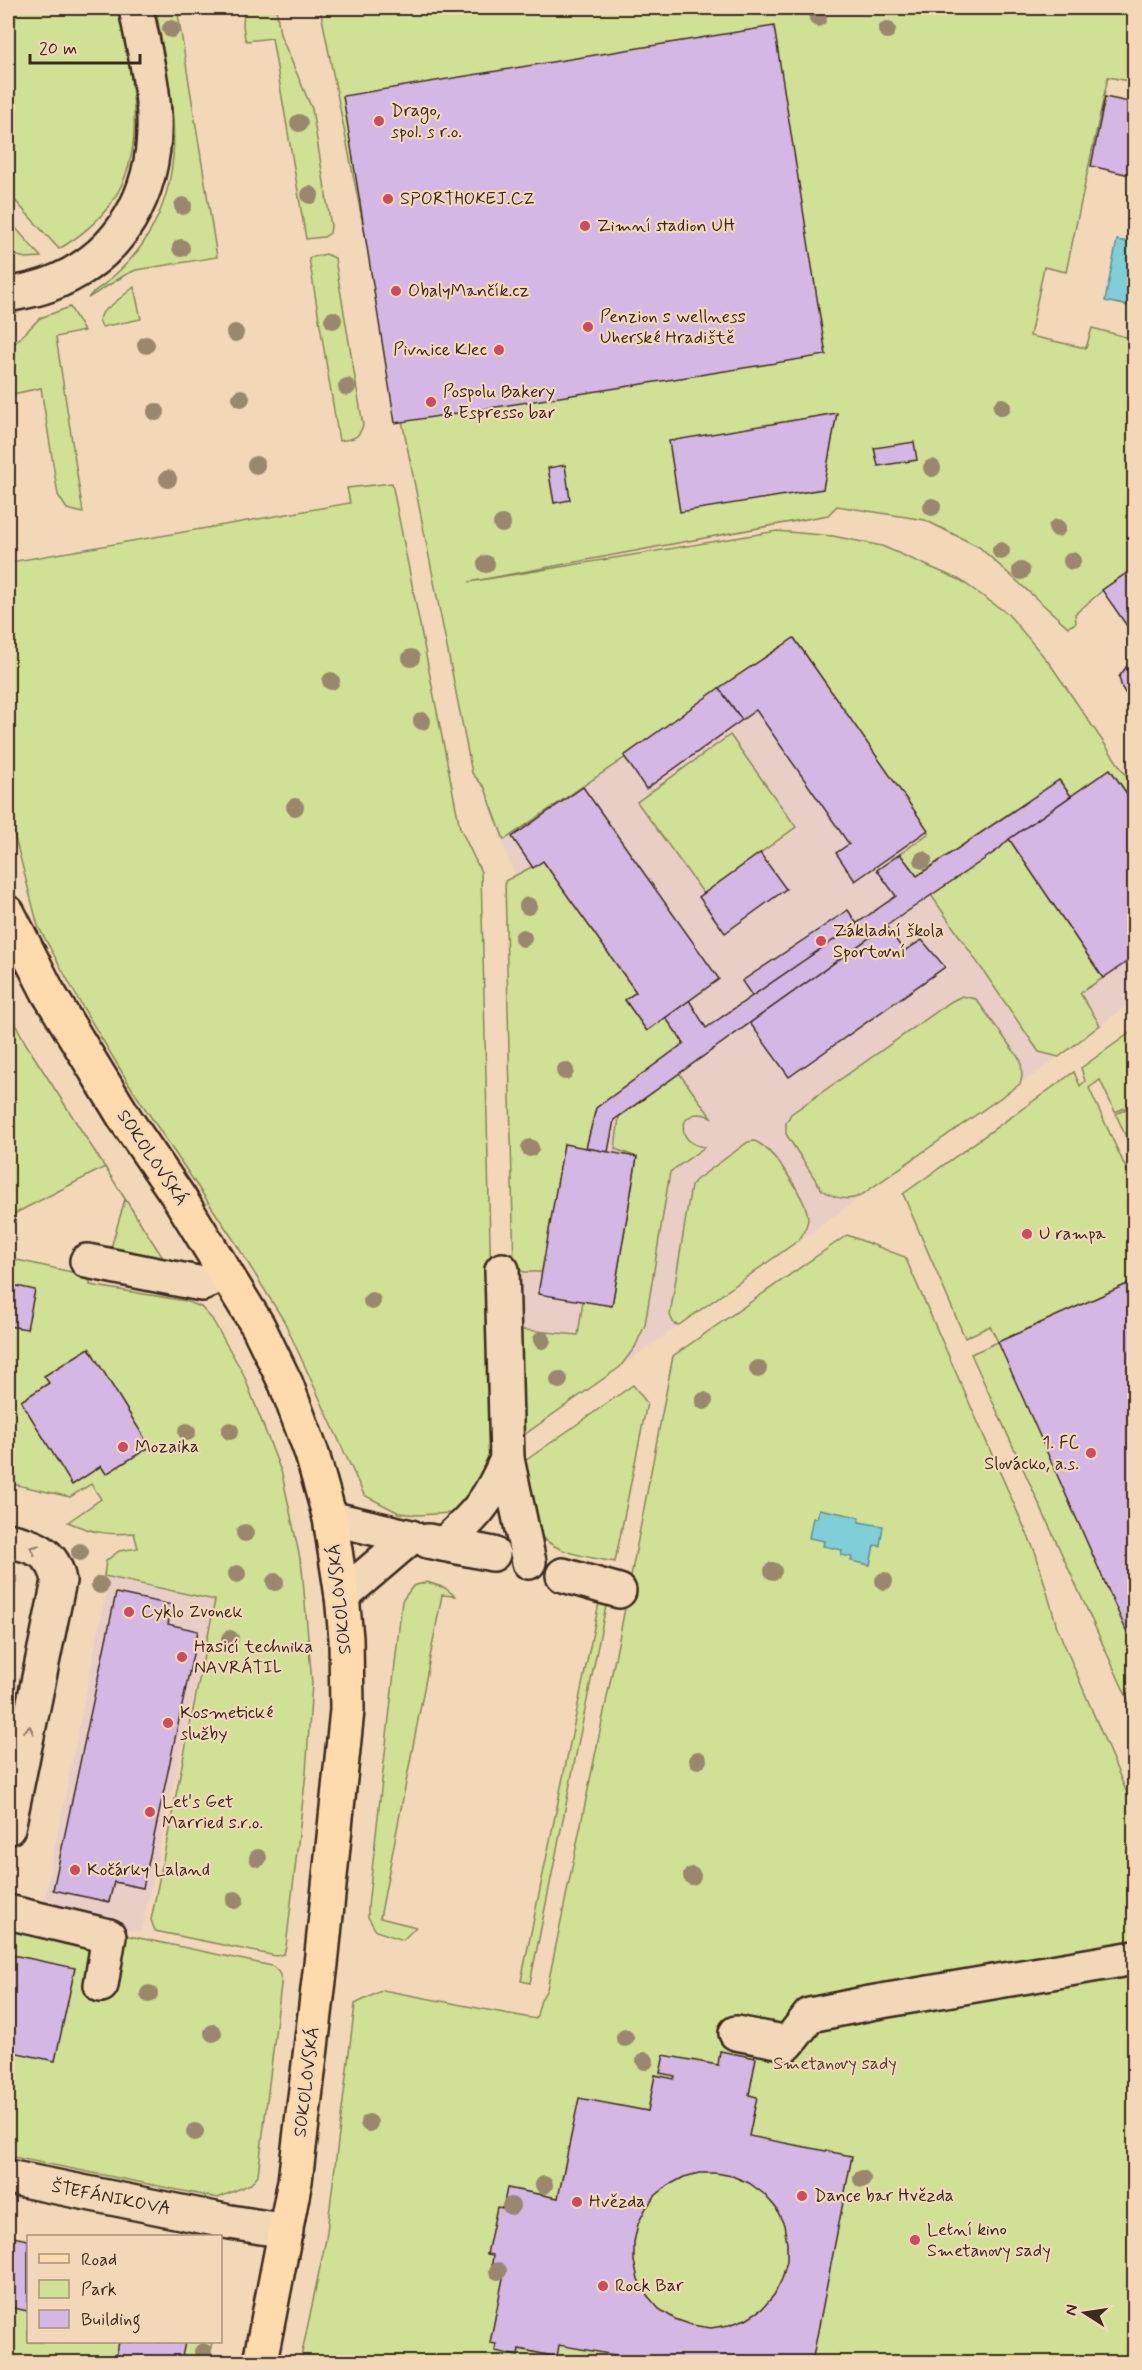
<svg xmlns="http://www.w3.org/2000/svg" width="1142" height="2370" viewBox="0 0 1142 2370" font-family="Mynerve,sans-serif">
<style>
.built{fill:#e9cec6}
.green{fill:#d0e094;stroke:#868559;stroke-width:1.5}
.water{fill:#7fcfd9;stroke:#648d8e;stroke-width:1.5}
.building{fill:#d4b7e4;stroke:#3b2a1e;stroke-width:1.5;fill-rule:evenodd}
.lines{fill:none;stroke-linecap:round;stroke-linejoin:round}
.minor-casing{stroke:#3b2a1e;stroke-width:38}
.major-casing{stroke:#3b2a1e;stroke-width:38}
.minor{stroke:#f2d8b9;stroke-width:33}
.major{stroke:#fedbac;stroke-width:33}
.tree{fill:#99876e}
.oneway{stroke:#96816c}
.poi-dot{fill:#d1495b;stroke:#f2d8b9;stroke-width:2}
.labels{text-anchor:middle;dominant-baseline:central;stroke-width:4.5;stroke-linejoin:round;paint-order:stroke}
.poi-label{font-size:18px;fill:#3b2a1e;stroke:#f2d8b9;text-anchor:start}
.street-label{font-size:18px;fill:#3b2a1e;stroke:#f2d8b9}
.park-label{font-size:18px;fill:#514530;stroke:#f2d8b9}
</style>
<rect width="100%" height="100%" fill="#f2d8b9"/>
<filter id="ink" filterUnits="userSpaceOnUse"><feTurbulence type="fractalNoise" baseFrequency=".0167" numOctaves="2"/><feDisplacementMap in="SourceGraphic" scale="12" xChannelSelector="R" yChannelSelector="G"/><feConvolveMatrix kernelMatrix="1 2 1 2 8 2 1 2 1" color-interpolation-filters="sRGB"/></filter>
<g filter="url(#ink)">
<!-- built -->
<g class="built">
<path d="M777,531L834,536L883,546L959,580L1006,613L1050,663L1134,788V1000L1059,1057L518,1439L505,881L515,876L482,786L473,777L435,588Z"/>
<path d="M109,1577L215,1600L141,1932L42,1911Z"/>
</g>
<!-- green -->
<g class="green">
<path d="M16,8H119C136,106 160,189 59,249L10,195L8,189V69Z"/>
<path d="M156,8H177L217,257L136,270L125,275L88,298C92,291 102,287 108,281C122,269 136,255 145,240C194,164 168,89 156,8Z"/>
<path d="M244,8H276L280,34L312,109L331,226L330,233L324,237L306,239L272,38L247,41L245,39L243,26Z"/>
<path d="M320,8H1134V82L1108,77L1066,272L1044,267L1030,336L1086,348L1092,328L1134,339V568L1102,591L1075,614L1076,623L1068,627L979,547L925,520L837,506L828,515L469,582L777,531L833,536L882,546L960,580L1008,614L1050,664L1134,787V804L1110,769L1071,796L1059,780L917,876L900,854L929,833L796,641L504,840L485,788L472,773Z"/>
<path d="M8,219L41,257L26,258L8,254Z"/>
<path d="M326,254L335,258L336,265L363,425C359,439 352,439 339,441L309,258Z"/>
<path d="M134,287L141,319L102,327L99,320L103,312Z"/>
<path d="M70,307L84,331L56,337L83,513L67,509L58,495L41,388L8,395V350L40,318Z"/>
<path d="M392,483L460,828L481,872L495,1449L468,1505L452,1513L418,1515L399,1513L364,1495L284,1321L235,1242L134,1092L82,1006L38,926L8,811V544L11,562L350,503L347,488Z"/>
<path d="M730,735L796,827L704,894L637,802Z"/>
<path d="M1009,839L1103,978L1080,993L1100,1025L1059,1057L1039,1052L931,895L999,849Z"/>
<path d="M543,861L636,992L625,1000L646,1030L665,1017L684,1043L586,1148L542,1272H524L514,1268L505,881Z"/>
<path d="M962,996L976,999L1021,1061L1022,1077L1020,1084L860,1196C846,1202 834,1198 822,1190L786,1134V1123L791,1114L952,1001Z"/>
<path d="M8,1010L26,1044L172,1272L109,1255L125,1199L105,1167L8,1217Z"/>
<path d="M1134,1030V1104L1115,1112L1100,1080L1089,1088L1134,1186V1713L971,1354L998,1342L990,1326L965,1338L903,1194L1074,1072L1080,1086L1085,1081L1081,1068Z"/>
<path d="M679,1073L711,1117C679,1103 672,1144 705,1147L670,1172L645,1325L635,1347L620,1367L518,1439L514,1329L578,1335L583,1301L612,1306L637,1157L615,1149L619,1117Z"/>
<path d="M1134,1105V1156L1116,1114Z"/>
<path d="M754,1141C772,1146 807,1199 808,1218C808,1226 803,1233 799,1240L679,1325L674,1324L670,1315L691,1186L696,1180L748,1142Z"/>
<path d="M847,1235L905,1257L1036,1554L1057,1627L1134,1810V2362H300L326,2239L355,2004L383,1990L536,2019L541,2000L547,1989L620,1634L673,1356Z"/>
<path d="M8,1258L90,1276V1285L186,1301L201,1307L212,1319L243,1373L282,1474L302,1568L312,1683L306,1773L286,1947L284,1954L276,1956L155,1931L151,1920L215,1600L104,1576L106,1561L119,1551L138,1548L134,1533C108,1535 92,1533 68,1522L101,1499L91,1484L70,1497L8,1483Z"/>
<path d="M633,1385L647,1403L615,1562C584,1556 549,1554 531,1524C526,1515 524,1476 522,1463Z"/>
<path d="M8,1576L17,1577L8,1623V1575Z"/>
<path d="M427,1582L445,1588L455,1596L442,1595L380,1918L416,1927L403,1940L376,1931L368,1917V1906L402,1601L413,1586Z"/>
<path d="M600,1598L606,1601V1606L530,1983L521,1981Z"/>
<path d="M8,1928L56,1940L125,1935L272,1966C280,1972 282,1976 281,1985L258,2175L251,2184L218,2198L8,2156Z"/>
<path d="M8,2237L28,2241V2342H212L208,2362H8Z"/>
</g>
<!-- water -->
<g class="water">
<path d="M1117,240L1134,243V307L1105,301Z"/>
<path d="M819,1509L859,1517V1522L883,1526L880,1546L874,1545L870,1565L851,1561L852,1557L841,1555L842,1550L823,1546L824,1541L809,1538L813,1518H817Z"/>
</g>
<!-- building -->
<g class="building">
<path d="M355,8H382V11Z"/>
<path d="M774,26L826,355L395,423L343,96Z"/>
<path d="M1105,97L1134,103V176L1091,166Z"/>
<path d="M837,413L823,489L680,512L669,441Z"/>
<path d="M914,442L917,460L878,466L874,448Z"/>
<path d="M565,465L570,500L554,503L548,468Z"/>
<path d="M1134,568V636L1102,590Z"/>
<path d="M794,638L928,830L855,881L836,853L849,844L756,710L742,720L719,688Z"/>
<path d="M1133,664L1134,665V707L1122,688L1119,677L1127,666Z"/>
<path d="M719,688L742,720L646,789L624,756Z"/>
<path d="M1110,769L1134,804V957L1103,978L1009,839Z"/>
<path d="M1059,780L1071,796L1009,839L999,849L886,926L614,1120L608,1152L586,1148L596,1108L684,1043L665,1017L689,1000L706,1028L896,896L877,870L900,854L917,876Z"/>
<path d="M583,787L719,979L647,1031L625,1000L636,992L543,861L533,868L512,837Z"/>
<path d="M760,853L786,889L725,933L699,897Z"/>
<path d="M848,910L857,924L752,996L742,981Z"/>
<path d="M886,926L904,951L922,940L945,967L789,1077L750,1023Z"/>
<path d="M564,1144L637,1157L612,1306L538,1294Z"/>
<path d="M1134,1281V1648L998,1342Z"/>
<path d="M8,1284L35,1290L27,1329L8,1326Z"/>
<path d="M89,1348L150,1447L106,1474L101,1466L72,1485L21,1401L49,1383L44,1376Z"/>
<path d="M116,1593L172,1605L168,1624L198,1631L143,1888L114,1882L109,1902L53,1890Z"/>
<path d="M8,1954L75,1968L55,2061L8,2051Z"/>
<path d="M720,2051L756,2058L749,2095L757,2097L749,2136L852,2156L812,2362H654L559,2345L557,2357L519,2349L518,2356L495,2351L496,2344L490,2343L504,2273L491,2271L493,2255L487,2254L497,2207L503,2208L507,2188L558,2198L579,2098L648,2111L655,2075L674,2079L675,2076L660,2073L664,2055L718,2065ZM699,2173H716L732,2176L749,2183L764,2194L776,2208L784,2225L787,2243V2261L782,2279L774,2295L762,2309L746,2319L729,2325L711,2328L692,2325L675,2319L659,2309L647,2295L638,2279L634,2261V2242L638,2224L646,2208L656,2195L669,2185L684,2177Z"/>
<path d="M8,2236L28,2240V2311L8,2307Z"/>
<path d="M119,2342H185L181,2362H115Z"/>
</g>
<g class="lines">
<!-- minor casing -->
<g class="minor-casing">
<g id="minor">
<path d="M8,295C21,292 35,290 48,285C121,258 157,192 154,116C153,82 142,42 136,8"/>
<path d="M87,1261L202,1284L225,1272"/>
<path d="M502,1270L507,1459L529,1562"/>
<path d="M330,1518L411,1537L342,1596"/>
<path d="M8,1540C33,1546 54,1551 59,1581L8,1828"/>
<path d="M428,1541L493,1554"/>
<path d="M444,1544C477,1514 489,1501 507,1459"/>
<path d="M563,1575L619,1591"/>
<path d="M8,1912L109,1936L101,1985"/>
<path d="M736,2033L788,2043L810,2015L870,2003L1134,1958"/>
<path d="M8,2177L230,2222L286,2231"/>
</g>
</g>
<!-- major casing -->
<g class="major-casing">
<path id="major" d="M8,913L48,992L126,1120L180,1199L258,1326L286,1384L312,1454L330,1518L342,1596L346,1638L347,1710L321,1964L295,2181L260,2362"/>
</g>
<!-- minor -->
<use href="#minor" class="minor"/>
<!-- major -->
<use href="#major" class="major"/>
</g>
<!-- trees -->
<g class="tree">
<circle cx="818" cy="18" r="9"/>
<circle cx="171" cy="29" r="9"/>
<circle cx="887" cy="30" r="9"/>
<circle cx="299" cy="123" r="9"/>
<circle cx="310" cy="195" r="9"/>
<circle cx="183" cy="206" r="9"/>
<circle cx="181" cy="248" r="9"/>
<circle cx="333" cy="320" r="9"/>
<circle cx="235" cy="333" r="9"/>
<circle cx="146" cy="345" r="9"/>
<circle cx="347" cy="387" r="9"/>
<circle cx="241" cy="398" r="9"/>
<circle cx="1002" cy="407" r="9"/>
<circle cx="156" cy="412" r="9"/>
<circle cx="256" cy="465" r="9"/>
<circle cx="932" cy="468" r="9"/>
<circle cx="168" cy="479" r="9"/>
<circle cx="932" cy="507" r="9"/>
<circle cx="502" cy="524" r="9"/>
<circle cx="1057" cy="528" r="9"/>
<circle cx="1001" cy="551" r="9"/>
<circle cx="1072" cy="561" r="9"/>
<circle cx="486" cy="564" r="9"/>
<circle cx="1021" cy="571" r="9"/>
<circle cx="411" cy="658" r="9"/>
<circle cx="331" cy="681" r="9"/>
<circle cx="422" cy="721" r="9"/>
<circle cx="295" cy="807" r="9"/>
<circle cx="923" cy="860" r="9"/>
<circle cx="528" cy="906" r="9"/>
<circle cx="523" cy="938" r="9"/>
<circle cx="565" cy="1071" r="9"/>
<circle cx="530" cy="1148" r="9"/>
<circle cx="372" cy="1301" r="9"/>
<circle cx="542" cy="1340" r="9"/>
<circle cx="758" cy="1369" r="9"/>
<circle cx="559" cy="1380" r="9"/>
<circle cx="704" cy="1401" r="9"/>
<circle cx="230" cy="1431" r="9"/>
<circle cx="187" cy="1432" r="9"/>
<circle cx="245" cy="1533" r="9"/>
<circle cx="80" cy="1552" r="9"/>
<circle cx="773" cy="1571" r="9"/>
<circle cx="237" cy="1574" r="9"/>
<circle cx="884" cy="1581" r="9"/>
<circle cx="275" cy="1582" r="9"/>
<circle cx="100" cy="1585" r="9"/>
<circle cx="230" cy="1639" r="9"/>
<circle cx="698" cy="1760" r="9"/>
<circle cx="258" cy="1858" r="9"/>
<circle cx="692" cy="1876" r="9"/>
<circle cx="235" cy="1900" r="9"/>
<circle cx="149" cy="1994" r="9"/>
<circle cx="213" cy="2033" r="9"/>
<circle cx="625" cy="2038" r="9"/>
<circle cx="645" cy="2061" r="9"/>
<circle cx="369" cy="2123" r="9"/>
<circle cx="195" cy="2132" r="9"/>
<circle cx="862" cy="2179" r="9"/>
<circle cx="544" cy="2185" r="9"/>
<circle cx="511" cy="2206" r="9"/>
<circle cx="498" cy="2271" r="9"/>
<circle cx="203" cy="2352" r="9"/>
</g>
<!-- one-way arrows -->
<defs><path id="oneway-chevron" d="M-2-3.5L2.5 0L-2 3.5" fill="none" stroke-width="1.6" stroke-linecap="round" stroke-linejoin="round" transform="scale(1.5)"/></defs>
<g class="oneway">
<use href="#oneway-chevron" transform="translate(34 1549) rotate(-154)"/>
<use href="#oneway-chevron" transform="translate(29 1730) rotate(-78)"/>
</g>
</g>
<!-- markers -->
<g class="poi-dot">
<circle cx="379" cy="121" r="6"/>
<circle cx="388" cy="199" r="6"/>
<circle cx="585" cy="226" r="6"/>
<circle cx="396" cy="291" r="6"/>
<circle cx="588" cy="327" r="6"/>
<circle cx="499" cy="350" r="6"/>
<circle cx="431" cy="402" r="6"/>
<circle cx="821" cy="941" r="6"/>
<circle cx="1027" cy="1234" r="6"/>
<circle cx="123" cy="1447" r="6"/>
<circle cx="1091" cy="1453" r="6"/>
<circle cx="129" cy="1612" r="6"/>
<circle cx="182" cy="1657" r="6"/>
<circle cx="168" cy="1723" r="6"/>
<circle cx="150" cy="1812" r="6"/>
<circle cx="75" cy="1870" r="6"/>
<circle cx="802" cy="2196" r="6"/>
<circle cx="577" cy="2202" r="6"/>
<circle cx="915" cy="2240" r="6"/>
<circle cx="603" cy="2286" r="6"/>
</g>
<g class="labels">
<!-- poi labels -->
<g class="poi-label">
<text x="391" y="111">Drago,<tspan x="391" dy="21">spol. s r.o.</tspan></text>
<text x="400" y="199">SPORTHOKEJ.CZ</text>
<text x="597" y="226">Zimní stadion UH</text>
<text x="408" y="291">ObalyMančík.cz</text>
<text x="600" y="317">Penzion s wellness<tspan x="600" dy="21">Uherské Hradiště</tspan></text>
<text x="487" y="350" text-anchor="end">Pivnice Klec</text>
<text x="443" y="392">Pospolu Bakery<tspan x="443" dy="21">&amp; Espresso bar</tspan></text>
<text x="833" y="931">Základní škola<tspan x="833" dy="21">Sportovní</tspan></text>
<text x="1039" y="1234">U rampa</text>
<text x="1079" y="1443" text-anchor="end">1. FC<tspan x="1079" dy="21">Slovácko, a.s.</tspan></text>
<text x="135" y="1447">Mozaika</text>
<text x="141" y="1612">Cyklo Zvonek</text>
<text x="194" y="1647">Hasicí technika<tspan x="194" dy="21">NAVRÁTIL</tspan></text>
<text x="180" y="1713">Kosmetické<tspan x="180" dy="21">služby</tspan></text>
<text x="162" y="1802">Let's Get<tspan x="162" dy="21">Married s.r.o.</tspan></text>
<text x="87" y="1870">Kočárky Laland</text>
<text x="814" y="2196">Dance bar Hvězda</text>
<text x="589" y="2202">Hvězda</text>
<text x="927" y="2230">Letní kino<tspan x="927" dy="21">Smetanovy sady</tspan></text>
<text x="615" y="2286">Rock Bar</text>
</g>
<!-- street labels -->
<g class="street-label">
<text transform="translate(152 1158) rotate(56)">SOKOLOVSKÁ</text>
<text transform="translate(340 1599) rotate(-96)">SOKOLOVSKÁ</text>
<text transform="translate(307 2082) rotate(-83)">SOKOLOVSKÁ</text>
<text transform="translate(111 2198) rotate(11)">ŠTEFÁNIKOVA</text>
</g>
<!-- park labels -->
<g class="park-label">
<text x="835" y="2064">Smetanovy sady</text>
</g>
</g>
<!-- margin -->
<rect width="1142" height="2370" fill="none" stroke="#f2d8b9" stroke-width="30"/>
<rect x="15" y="15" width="1112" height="2340" fill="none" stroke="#3b2a1e" stroke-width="2" filter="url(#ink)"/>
<!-- legend -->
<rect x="27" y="2235" width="195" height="108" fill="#f2d8b9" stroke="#a9927b" stroke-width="1.5"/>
<rect x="39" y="2254" width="30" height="9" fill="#fedbac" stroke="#a9927b" stroke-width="1.5"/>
<text x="81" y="2265" font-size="18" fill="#3b2a1e">Road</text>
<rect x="39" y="2280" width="30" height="18" fill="#d0e094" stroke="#a9927b" stroke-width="1.5"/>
<text x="81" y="2295" font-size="18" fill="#3b2a1e">Park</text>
<rect x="39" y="2310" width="30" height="18" fill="#d4b7e4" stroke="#a9927b" stroke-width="1.5"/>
<text x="81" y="2325" font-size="18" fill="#3b2a1e">Building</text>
<!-- north arrow -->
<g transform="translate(1085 2313) rotate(282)" stroke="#f2d8b9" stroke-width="4.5" paint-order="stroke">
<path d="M0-4.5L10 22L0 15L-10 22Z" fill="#3b2a1e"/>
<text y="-9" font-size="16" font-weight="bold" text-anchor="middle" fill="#3b2a1e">N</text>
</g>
<!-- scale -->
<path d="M30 54v9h110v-9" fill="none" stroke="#3b2a1e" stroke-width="3"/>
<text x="39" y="54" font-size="18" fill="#3b2a1e" stroke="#f2d8b9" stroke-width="4.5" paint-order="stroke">20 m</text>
</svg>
